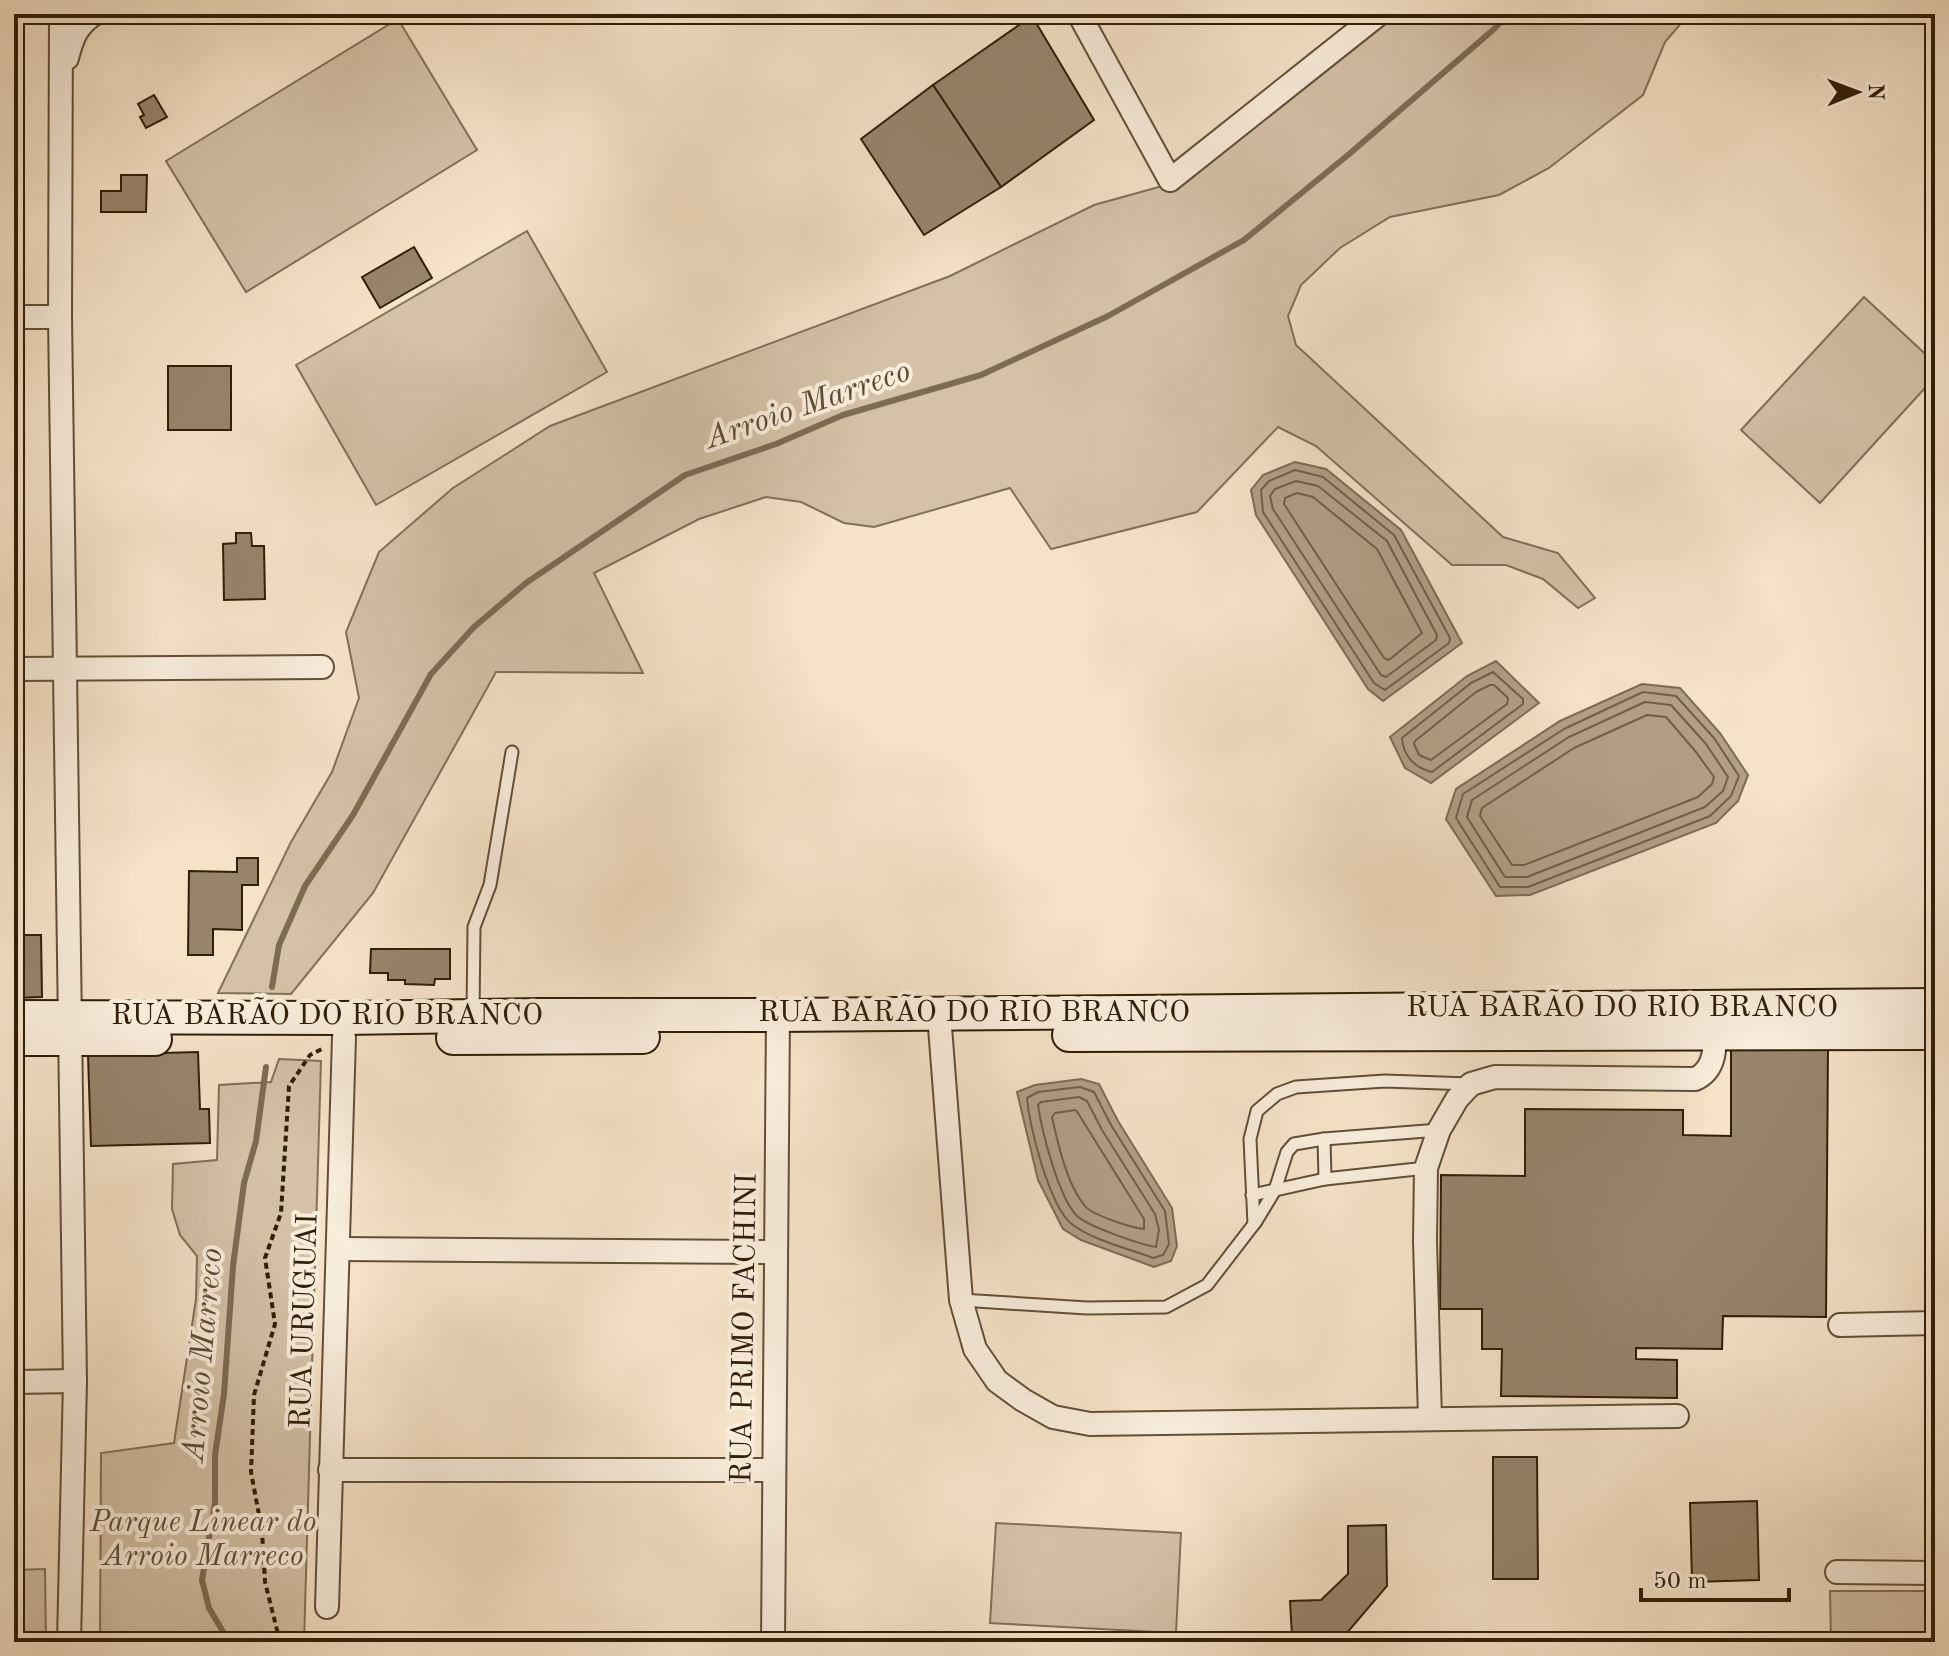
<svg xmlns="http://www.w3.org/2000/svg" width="1949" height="1656" viewBox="0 0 1949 1656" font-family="'Old Standard TT',serif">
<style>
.green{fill:#d4c1a7;stroke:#827058;stroke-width:2}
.water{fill:#b29f86;stroke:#7e6b54;stroke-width:2}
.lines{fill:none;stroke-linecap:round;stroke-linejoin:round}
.shore{stroke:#725e47;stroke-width:2}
.stream{stroke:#7e6b54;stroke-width:6}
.building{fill:#97846b;stroke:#311e08;stroke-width:2}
.service-casing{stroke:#624f38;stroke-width:15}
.minor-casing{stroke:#624f38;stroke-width:26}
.secondary-casing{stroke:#311e08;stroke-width:36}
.path{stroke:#311e08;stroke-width:4;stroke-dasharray:6 4;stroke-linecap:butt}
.service{stroke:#f8ecdb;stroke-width:11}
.minor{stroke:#f8ecdb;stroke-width:22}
.secondary{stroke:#f8ecdb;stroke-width:32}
.labels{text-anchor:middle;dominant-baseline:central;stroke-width:8;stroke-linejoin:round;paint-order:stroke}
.street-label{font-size:30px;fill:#311e08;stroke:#f8ecdb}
.park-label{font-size:30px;font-style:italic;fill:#624f38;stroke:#f8ecdb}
.water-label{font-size:32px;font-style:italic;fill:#5e4b34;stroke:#f8ecdb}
</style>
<rect width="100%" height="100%" fill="#f5e2c7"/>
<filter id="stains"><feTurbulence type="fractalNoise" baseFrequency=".0025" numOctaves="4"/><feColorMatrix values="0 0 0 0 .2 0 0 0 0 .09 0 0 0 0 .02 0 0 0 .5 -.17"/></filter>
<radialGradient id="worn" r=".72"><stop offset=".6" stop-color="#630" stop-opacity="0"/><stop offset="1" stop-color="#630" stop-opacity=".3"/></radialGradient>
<!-- green -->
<g class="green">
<path d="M1392,14H1689L1665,42L1643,95L1549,168L1499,195L1390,217L1340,248L1301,285L1288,316L1296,345L1503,537L1558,553L1595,598L1578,608L1543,579L1506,565H1452L1316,446L1278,427L1197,512L1051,549L1010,488L874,527L844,523L801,502L766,497L699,519L594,573L643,673L496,672L373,893L291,994L218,993L291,842L332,772L359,698L346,632L379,552L453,488L550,426L950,276L1094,205L1184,180Z"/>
<path d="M398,19L477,150L246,292L166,161Z"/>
<path d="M527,231L607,372L376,505L296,365Z"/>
<path d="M1864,297L1935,363V377L1820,503L1741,430Z"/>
<path d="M279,1059L321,1061L304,1642H100L101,1453L174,1443L196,1299L197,1256L180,1235L172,1209L173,1164L217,1160L219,1085L271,1082Z"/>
<path d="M996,1523L1181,1533L1176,1633L990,1623Z"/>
<path d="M45,1569L46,1642H14V1570Z"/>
<path d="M1830,1591H1935V1642H1831Z"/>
</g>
<!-- water -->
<g class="water">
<path d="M1295,462L1326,469L1401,530L1462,643L1383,701L1368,689L1256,515L1251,490L1263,475Z"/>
<path d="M1496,661L1539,703L1431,783L1405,768L1390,737L1467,676Z"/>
<path d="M1642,684L1680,688L1720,733L1748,775L1738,801L1716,823L1530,895L1496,896L1446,819L1456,789L1560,721Z"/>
<path d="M1081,1079L1099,1084L1118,1121L1172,1208L1177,1246L1171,1261L1154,1267L1081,1240L1063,1229L1038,1180L1017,1092L1035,1085Z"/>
</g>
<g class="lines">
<!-- shore -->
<g class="shore">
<path d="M1295,470L1323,477L1394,535L1450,638L1449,643L1385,690L1374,683L1263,512L1261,490L1269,481Z"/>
<path d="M1296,481L1318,486L1387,541L1437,635L1436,640L1386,677L1381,675L1273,509L1270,496L1275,489Z"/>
<path d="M1297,493L1313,497L1377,549L1422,633L1389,660L1384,658L1284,504L1285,498Z"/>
<path d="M1493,672L1523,699V704L1432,772C1415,768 1403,756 1402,738L1471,683Z"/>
<path d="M1490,685H1494L1508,698L1507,704L1431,760L1419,755L1414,744L1415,741L1476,692Z"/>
<path d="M1643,692L1676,696L1714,738L1739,776L1731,796L1710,816L1528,887H1500L1456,818L1463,794L1564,729Z"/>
<path d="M1645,702L1671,705L1706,744L1728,777L1723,791L1705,807L1527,877H1505L1467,817L1472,800L1569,737Z"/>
<path d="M1647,715L1666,717L1696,752L1714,777L1712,784L1698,797L1524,865H1512L1480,816L1482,808L1574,748Z"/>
<path d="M1080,1087L1094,1092L1111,1125L1165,1211L1169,1244L1163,1255L1153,1258C1127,1248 1095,1241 1073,1225C1050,1209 1029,1126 1027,1098L1038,1092Z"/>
<path d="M1079,1097L1087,1101L1102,1130L1155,1214L1159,1230L1156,1247C1142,1245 1086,1226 1076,1215C1058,1195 1042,1132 1038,1105L1041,1102Z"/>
<path d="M1076,1110L1144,1219V1229C1132,1228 1092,1215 1085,1206C1067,1185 1058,1144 1052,1117L1055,1113Z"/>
</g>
<!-- stream -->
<g class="stream">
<path d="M272,987L279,945L305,886L353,815L431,674L474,627L526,583L685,475L776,444L843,415L981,375L1108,316L1244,240L1348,155L1493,30L1508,14"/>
<path d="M229,1642L209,1608L202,1580L215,1503V1455L224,1394L233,1266L244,1183L256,1141L266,1067"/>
</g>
</g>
<!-- building -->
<g class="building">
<path d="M1032,16L1094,120L1001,187L933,85Z"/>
<path d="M933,85L1001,187L924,235L861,139Z"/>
<path d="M154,95L167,117L146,128L140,117L144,115L138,104Z"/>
<path d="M121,175H147L146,212H101V191H121Z"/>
<path d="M414,247L432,278L380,308L362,277Z"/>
<rect x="168" y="366" width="63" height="64"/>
<path d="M236,533H251L252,546H264L265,599L224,600L223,544L236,543Z"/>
<path d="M237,858H258V885H242V930L213,929V955H188L189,871L237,872Z"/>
<path d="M14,935H41L42,997L14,998Z"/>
<path d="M371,949H450V979H435L434,985L405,984V980H388V973H370Z"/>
<path d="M1731,1045H1828L1826,1317L1723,1316L1722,1349L1636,1348V1359L1677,1360V1398L1501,1396L1502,1349H1482V1309H1440L1441,1175L1525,1176V1109L1683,1110V1135L1731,1136Z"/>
<path d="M198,1052L200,1109H209L210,1143L91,1146L88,1055Z"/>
<path d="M1493,1457H1537L1538,1579H1493Z"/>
<path d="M1757,1501L1759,1580L1692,1582L1690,1503Z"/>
<path d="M1386,1525L1387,1586L1346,1634L1292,1636L1290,1601L1321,1600L1348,1574V1526Z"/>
</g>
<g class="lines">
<!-- service casing -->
<g class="service-casing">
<g id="service">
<path d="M473,1015L474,927L490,885L512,752"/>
<path d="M1324,1139L1325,1179"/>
<path d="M1252,1195L1325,1179L1426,1168"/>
<path d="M1255,1223L1275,1190L1287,1152L1294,1144L1324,1139L1439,1130"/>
<path d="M961,1300L1087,1308L1166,1307L1207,1285L1254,1224L1250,1139L1257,1111L1277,1094L1296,1087L1385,1081L1470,1084"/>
</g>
</g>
<!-- minor casing -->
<g class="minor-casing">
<g id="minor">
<path d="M61,14L60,317L75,1381L69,1642"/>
<path d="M1079,14L1170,180L1379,14"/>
<path d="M67,58C72,38 77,25 94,14"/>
<path d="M14,317H60"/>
<path d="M14,669L322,667"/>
<path d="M939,1014L961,1300L975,1349L997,1381L1023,1400L1053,1417L1090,1424L1677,1416"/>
<path d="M338,1249L776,1252"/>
<path d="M1840,1325L1935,1323"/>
<path d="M14,1382L75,1381"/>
<path d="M1430,1419L1425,1241L1426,1168L1439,1130L1457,1099L1471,1084L1495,1077L1695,1079C1718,1069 1715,1042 1714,1020"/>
<path d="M330,1470H774"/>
<path d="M1837,1572L1935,1573"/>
<path d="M327,1607L344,1037"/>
<path d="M773,1642L778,1015"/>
</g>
</g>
<!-- secondary casing -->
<g class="secondary-casing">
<g id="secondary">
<path d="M14,1017L343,1018L540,1015H778L1935,1005"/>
<path d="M1069,1035L1935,1033"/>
<path d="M453,1038L643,1037"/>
<path d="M14,1039H155"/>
</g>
</g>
<!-- path -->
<path class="path" d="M280,1642L265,1582L262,1531L251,1472L254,1395L275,1324L265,1258L281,1213L289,1086L310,1055L324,1048"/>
<!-- service -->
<use href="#service" class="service"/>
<!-- minor -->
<use href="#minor" class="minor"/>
<!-- secondary -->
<use href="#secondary" class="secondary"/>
</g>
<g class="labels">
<!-- street labels -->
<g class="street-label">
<text x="1622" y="1008">RUA BARÃO DO RIO BRANCO</text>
<text x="974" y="1013">RUA BARÃO DO RIO BRANCO</text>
<text x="327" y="1016">RUA BARÃO DO RIO BRANCO</text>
<text transform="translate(305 1321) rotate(-88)">RUA URUGUAI</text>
<text transform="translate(745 1328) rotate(-89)">RUA PRIMO FACHINI</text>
</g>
<!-- park labels -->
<g class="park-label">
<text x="203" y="1523">Parque Linear do<tspan x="203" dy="34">Arroio Marreco</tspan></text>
</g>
<!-- water labels -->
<g class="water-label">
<text transform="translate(808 406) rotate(-19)">Arroio Marreco</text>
<text transform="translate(204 1355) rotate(-85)">Arroio Marreco</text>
</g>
</g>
<!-- margin -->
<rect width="1949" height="1656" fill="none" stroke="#f5e2c7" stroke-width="48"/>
<rect x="16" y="16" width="1917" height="1624" fill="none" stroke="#311e08" stroke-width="4"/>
<rect x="24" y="24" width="1901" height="1608" fill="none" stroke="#311e08" stroke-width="2"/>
<!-- north arrow -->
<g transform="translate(1857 92) rotate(89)" stroke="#f8ecdb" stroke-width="6" paint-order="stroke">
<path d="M0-6L14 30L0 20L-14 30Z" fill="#311e08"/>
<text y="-12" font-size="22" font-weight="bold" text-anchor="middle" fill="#311e08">N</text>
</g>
<!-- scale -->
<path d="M1641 1588v12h148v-12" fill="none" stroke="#311e08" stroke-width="4"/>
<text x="1653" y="1588" font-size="24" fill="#311e08" stroke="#f8ecdb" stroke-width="6" paint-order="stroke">50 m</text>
<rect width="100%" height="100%" filter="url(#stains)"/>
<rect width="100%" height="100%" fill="url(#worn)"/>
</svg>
